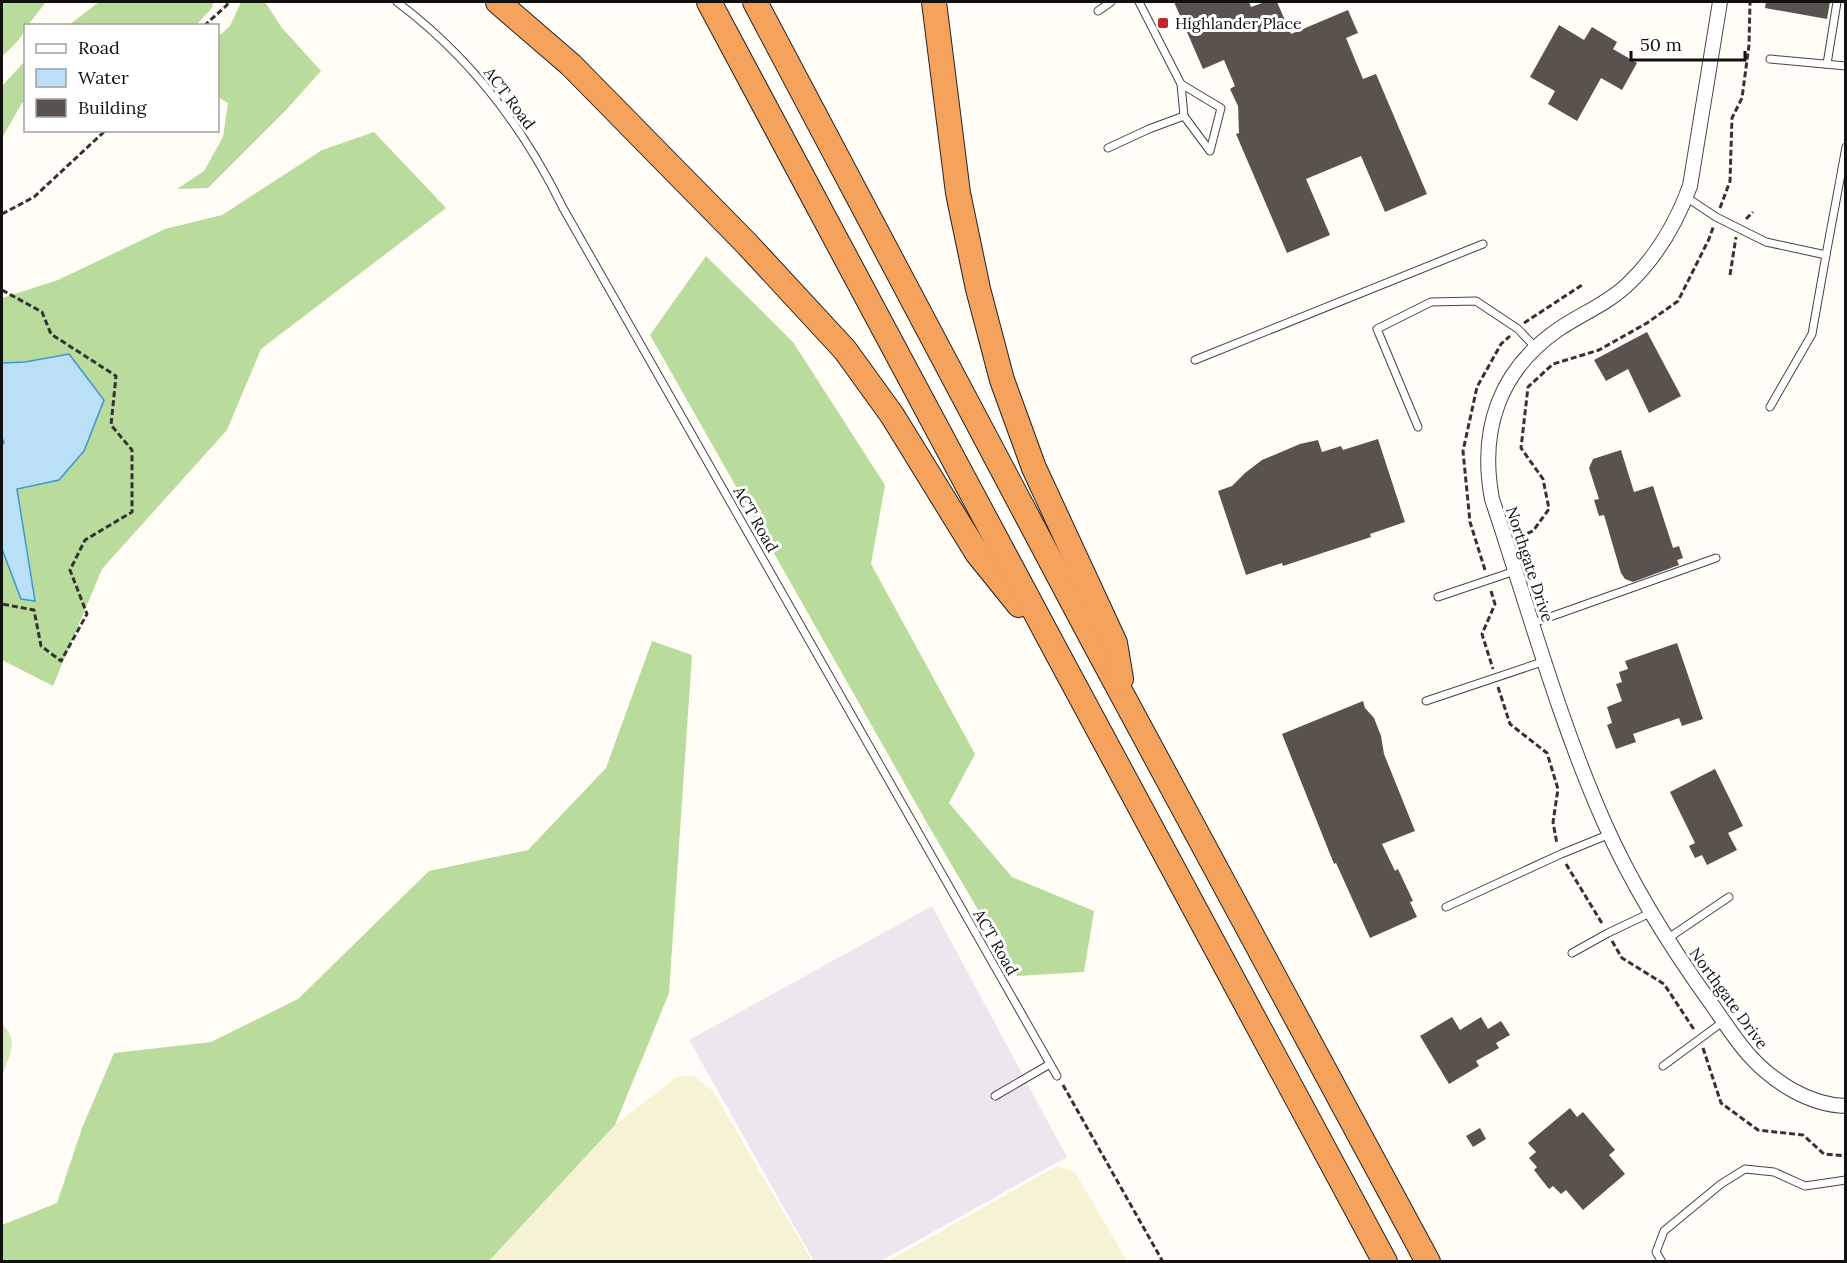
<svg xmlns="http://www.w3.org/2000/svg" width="1847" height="1263" viewBox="0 0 1847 1263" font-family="Lora,serif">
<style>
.industrial{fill:#eee6ef}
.farmland{fill:#f6f3d4}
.green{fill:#d5ebbd}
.forest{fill:#b9dc9c}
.water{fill:#b9e0f7;stroke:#3f96cf;stroke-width:1.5}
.building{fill:#5a524d}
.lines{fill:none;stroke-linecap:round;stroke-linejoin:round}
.lane-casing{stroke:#444;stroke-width:9}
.street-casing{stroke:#444;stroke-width:16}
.highway-casing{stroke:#222;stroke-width:26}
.path{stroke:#333;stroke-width:3;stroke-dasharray:6 3;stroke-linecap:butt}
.lane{stroke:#fff;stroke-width:7}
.street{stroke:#fff;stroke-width:14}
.highway{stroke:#f5a25d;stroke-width:24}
.poi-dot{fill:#c4262e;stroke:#fff;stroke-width:2}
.labels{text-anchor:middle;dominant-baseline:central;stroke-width:6;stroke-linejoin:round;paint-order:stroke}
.poi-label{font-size:16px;fill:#111;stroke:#fff;text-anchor:start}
.street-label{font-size:16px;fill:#111;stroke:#fff}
</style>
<rect width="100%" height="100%" fill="#fffdf5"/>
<!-- industrial -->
<path class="industrial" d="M932,906L1067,1157L881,1261H814L689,1040Z"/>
<!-- farmland -->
<g class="farmland">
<path d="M678,1076H694L713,1091L812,1261L494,1262L492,1258L615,1125Z"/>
<path d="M1057,1166L1075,1172L1127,1261H888Z"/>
</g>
<!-- green -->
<path class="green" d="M2,1024C20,1040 9,1057 2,1076Z"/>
<!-- forest -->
<g class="forest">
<path d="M2,2H46L28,25L26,26C23,38 11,48 2,56Z"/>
<path d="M99,2H214L211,9L196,25H69Z"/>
<path d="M241,2H265L282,28L321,71L286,110L208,188L177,189L204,171L223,137L228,103L218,97V37L230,26Z"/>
<path d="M25,61V102L22,103L2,138V86Z"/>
<path d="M374,132L446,208L261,349L227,430L102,569L53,686L2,660V549L21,599L17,488L25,362L2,363V298L58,280L165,229L222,215L322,150Z"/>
<path d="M706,256L793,342L885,485L871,564L975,754L949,803L1012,877L1094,911L1084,972L1017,976L927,823L650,335Z"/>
<path d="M652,641L692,655L669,993L615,1125L489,1261H2V1225L57,1203L82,1128L114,1053L211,1042L298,999L429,871L528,850L606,768Z"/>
</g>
<!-- water -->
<path class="water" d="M69,354L104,400L84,451L59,480L17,489L35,601L21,599L2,549V446L4,442L2,438V363L25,362Z"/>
<!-- building -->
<g class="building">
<path d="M1174,2H1249L1251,7L1265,2H1277L1291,34L1348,10L1358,33L1346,38L1363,79L1376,74L1427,194L1385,212L1361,156L1306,179L1330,235L1287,253L1236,134L1239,133L1238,106L1230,89L1235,86L1224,60L1203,69Z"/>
<path d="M1766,2H1830L1827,19L1765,8Z"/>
<path d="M1559,25L1584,40L1592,27L1617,42L1613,49L1637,63L1622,90L1601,78L1577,121L1548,104L1555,91L1530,77Z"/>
<path d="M1647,332L1681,396L1649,413L1628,369L1606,381L1594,360Z"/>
<path d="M1378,439L1405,522L1370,534L1371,537L1283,566L1282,563L1246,575L1218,491L1232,486L1245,473L1262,460L1300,444L1318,440L1322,452L1341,446L1343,450Z"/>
<path d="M1621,450L1634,492L1653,486L1673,548L1679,546L1683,558L1677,560L1679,565L1633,582L1625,579L1621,573L1604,515L1599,516L1594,500L1599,499L1589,468L1593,459Z"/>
<path d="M1677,643L1703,719L1682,726L1679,718L1633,734L1636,742L1616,749L1607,725L1612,723L1607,707L1622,701L1616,684L1622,682L1619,672L1628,669L1625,661Z"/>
<path d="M1363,701L1365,708L1374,718L1381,736L1384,754L1415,831L1382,844L1395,871L1398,869L1413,901L1410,902L1417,917L1370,938L1336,863L1334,864L1282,734Z"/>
<path d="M1715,769L1743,826L1728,833L1737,850L1707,865L1702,855L1695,858L1689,846L1695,843L1670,792Z"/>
<path d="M1452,1017L1460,1030L1481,1017L1488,1029L1501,1021L1510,1035L1496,1043L1499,1048L1476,1061L1479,1066L1449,1084L1420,1036Z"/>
<path d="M1570,1108L1577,1117L1583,1112L1615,1150L1609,1155L1625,1174L1583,1210L1566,1190L1561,1194L1553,1186L1549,1189L1534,1170L1537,1167L1529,1158L1536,1152L1528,1143Z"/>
<path d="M1480,1128L1486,1139L1473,1147L1466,1136Z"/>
</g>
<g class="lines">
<!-- lane casing -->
<g class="lane-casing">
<g id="lane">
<path d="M397,2C469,56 524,128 563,208L1057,1076"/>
<path d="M1098,11L1111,2"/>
<path d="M1770,59L1846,66"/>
<path d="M1827,64L1837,2"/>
<path d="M1181,84L1184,116"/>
<path d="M1108,148L1149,129L1184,116L1210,151L1221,108L1181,84L1139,2"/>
<path d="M1686,197L1716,217L1766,242L1826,255L1812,334L1770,407"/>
<path d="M1826,255L1846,147"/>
<path d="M1195,360L1483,244"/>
<path d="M1418,427L1377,329L1431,302L1476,301L1518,329L1535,347"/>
<path d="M1438,597L1515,571"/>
<path d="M1533,623L1716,558"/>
<path d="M1426,701L1545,661"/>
<path d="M1446,907L1561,854L1610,834"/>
<path d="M1667,939L1729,897"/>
<path d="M1572,953L1608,933L1650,913"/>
<path d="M1663,1066L1724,1021"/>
<path d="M995,1096L1050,1064"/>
<path d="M1662,1262L1656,1252L1664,1231L1721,1184L1745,1169L1774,1172L1805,1186L1846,1180"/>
</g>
</g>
<!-- street casing -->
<g class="street-casing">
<path id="street" d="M1720,2L1690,186C1676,224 1657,257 1627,285C1607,304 1581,314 1559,329C1499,370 1479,430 1492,499C1528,607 1558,718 1604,822C1633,888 1671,948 1713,1006C1724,1022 1735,1039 1748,1054C1772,1081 1808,1105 1846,1106"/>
</g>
<!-- highway casing -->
<g class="highway-casing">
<g id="highway">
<path d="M498,2L571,65L747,244L845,350L892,415L977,553L1019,605"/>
<path d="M709,2L1056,651L1385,1262"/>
<path d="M755,2L1090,635L1428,1262"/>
<path d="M934,2L958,193L978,289L1002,380L1034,468L1115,643L1121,679"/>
</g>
</g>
<!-- path -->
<g class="path">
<path d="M204,26L227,5L228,2"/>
<path d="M1720,208L1730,181L1732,118L1742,98L1749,45L1750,2"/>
<path d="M2,214L34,197L106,130"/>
<path d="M1746,219L1753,212"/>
<path d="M1730,275L1736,237"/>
<path d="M2,290L42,312L51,334L116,376L111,425L132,450V512L85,540L70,570L87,614L61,661L41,646L34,610L2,604"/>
<path d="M1524,323L1582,285"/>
<path d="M1519,537L1533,531L1549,509L1543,479L1521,448L1528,387L1553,364L1599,350L1647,323L1678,301L1709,239L1714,225"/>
<path d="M1485,570L1470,522L1463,451L1477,387L1501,344L1510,336"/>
<path d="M1491,591L1495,604L1482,634L1493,669"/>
<path d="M1498,687L1510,724L1547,753L1558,789L1553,822L1557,844"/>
<path d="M1566,864L1603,925"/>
<path d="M1612,941L1622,958L1664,984L1695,1031"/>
<path d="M1703,1048L1721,1103L1758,1130L1803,1135L1824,1154L1846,1156"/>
<path d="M1063,1085L1163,1262"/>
</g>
<!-- lane -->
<use href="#lane" class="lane"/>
<!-- street -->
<use href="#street" class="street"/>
<!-- highway -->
<use href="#highway" class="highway"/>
</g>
<!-- markers -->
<rect class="poi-dot" x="1157" y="17" width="12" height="12" rx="3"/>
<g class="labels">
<!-- poi labels -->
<g class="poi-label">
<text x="1175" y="23">Highlander Place</text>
</g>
<!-- street labels -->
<g class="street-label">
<text transform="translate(510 98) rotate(53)">ACT Road</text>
<text transform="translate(756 519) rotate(60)">ACT Road</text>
<text transform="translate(1530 564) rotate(72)">Northgate Drive</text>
<text transform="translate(996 942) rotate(60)">ACT Road</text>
<text transform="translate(1729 998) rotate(54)">Northgate Drive</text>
</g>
</g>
<!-- border -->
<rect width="1847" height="1263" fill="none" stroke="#111111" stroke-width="6"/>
<!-- legend -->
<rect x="24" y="24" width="195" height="108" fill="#ffffff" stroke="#a0a0a0" stroke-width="1.5"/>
<rect x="36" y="44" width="30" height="9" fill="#ffffff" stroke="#a0a0a0" stroke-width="1.5"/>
<text x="78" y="54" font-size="18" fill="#111111">Road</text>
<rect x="36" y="69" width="30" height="18" fill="#b9e0f7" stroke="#a0a0a0" stroke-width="1.5"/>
<text x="78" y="84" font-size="18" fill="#111111">Water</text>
<rect x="36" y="99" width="30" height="18" fill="#5a524d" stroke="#a0a0a0" stroke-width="1.5"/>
<text x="78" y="114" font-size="18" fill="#111111">Building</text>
<!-- scale -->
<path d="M1631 51v9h114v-9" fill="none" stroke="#111111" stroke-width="3"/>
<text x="1640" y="51" font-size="18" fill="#111111" stroke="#ffffff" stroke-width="4.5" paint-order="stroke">50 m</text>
</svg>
